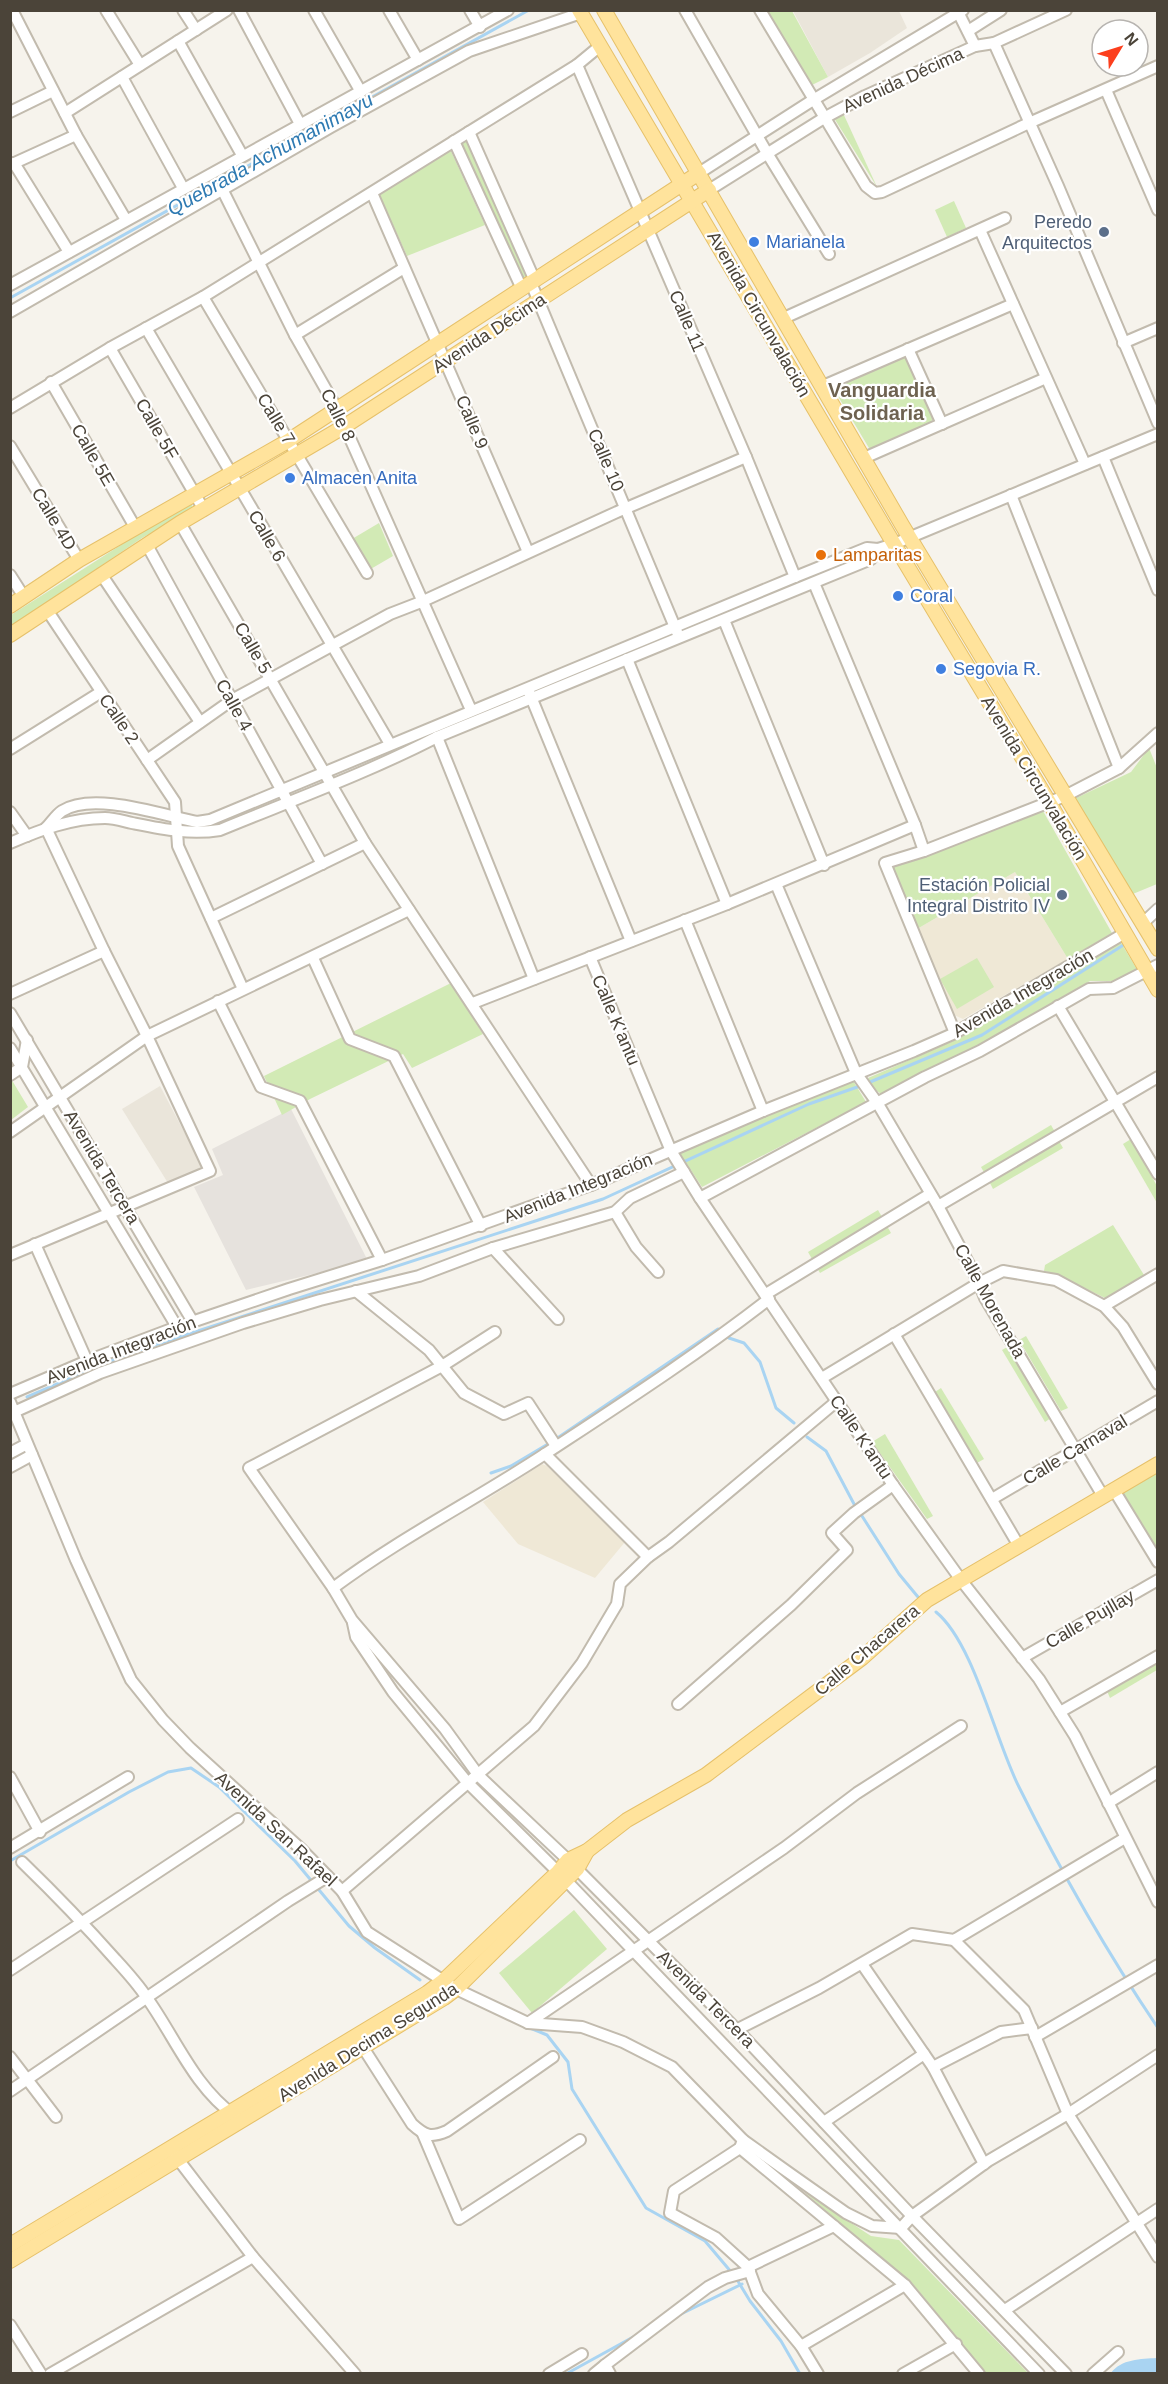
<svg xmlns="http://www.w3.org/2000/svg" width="1168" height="2384" viewBox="0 0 1168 2384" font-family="Arial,sans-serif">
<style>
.residential{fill:#eae5da}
.industrial{fill:#e6e2dd}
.education{fill:#efe8d6}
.green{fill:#d2eab5}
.water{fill:#a9d4f2}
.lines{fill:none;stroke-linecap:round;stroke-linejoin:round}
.stream{stroke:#a9d4f2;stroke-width:3}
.minor-casing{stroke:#c2bbae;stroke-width:14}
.major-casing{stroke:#e6c16a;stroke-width:16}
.minor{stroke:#fff;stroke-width:10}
.major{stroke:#ffe39c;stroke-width:14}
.service-dot{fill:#5c6f8a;stroke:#fff;stroke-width:2}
.shop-dot{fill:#3f7fe0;stroke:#fff;stroke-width:2}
.food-dot{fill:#e8710a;stroke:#fff;stroke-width:2}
.labels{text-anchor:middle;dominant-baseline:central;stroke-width:4.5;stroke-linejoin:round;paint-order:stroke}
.street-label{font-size:18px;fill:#4b4439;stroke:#fff}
.service-label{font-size:18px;fill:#4e5e75;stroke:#fff;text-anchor:end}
.shop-label{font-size:18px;fill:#366cbe;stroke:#fff;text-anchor:start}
.food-label{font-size:18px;fill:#c56008;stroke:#fff;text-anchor:start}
.water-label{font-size:20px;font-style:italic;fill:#2e7ab2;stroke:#fff}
.neighbourhood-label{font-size:20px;font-weight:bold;fill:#6e6250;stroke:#fff}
</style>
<rect width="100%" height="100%" fill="#f6f3ec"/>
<!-- residential -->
<g class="residential">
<path d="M793,11H899L907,28L870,53L828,77Z"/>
<path d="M160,1086L200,1162V1167L195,1173L168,1183L122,1109Z"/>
</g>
<!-- industrial -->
<path class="industrial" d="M291,1109L368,1261L246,1290L194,1187L223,1175L212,1149Z"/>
<!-- education -->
<g class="education">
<path d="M1015,872L1068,959L963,1019L954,1015L917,929Z"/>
<path d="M542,1464L547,1466L625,1542L595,1578L518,1544L483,1502Z"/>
</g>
<!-- green -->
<g class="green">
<path d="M766,11H792L828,77L810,86Z"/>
<path d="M843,113L877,187L834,118Z"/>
<path d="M467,138L529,275L524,279L460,144Z"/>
<path d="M450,149L485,225L407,256L379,194Z"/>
<path d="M954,201L966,228L947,237L935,210Z"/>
<path d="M903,357H906L933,419L930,423L872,449L869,448L836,393L837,386Z"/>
<path d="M190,501L194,509L142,538L11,627V615Z"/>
<path d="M379,523L393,556L369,570L352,539Z"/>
<path d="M1149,748L1157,768V884L1128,896L1074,799L1131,772Z"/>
<path d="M1043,811L1112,933L1068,959L1015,872L917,929L886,865L919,859Z"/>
<path d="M1120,941L1138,971L1114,981H1090L984,1042L881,1094L872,1087L868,1078L958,1039Z"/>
<path d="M977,958L994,987L957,1009L940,979Z"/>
<path d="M451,983L483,1034L412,1068L403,1054L310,1099L282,1115L264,1076Z"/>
<path d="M10,1077L28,1107L11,1120H10Z"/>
<path d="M852,1079L866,1102L702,1187L679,1152L764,1115Z"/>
<path d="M1051,1125L1055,1132L985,1174L981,1167Z"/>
<path d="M1131,1139L1157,1186V1203L1123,1144Z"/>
<path d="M1059,1141L1063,1148L993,1189L990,1183Z"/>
<path d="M878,1210L882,1217L812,1259L808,1252Z"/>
<path d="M1113,1225L1144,1275L1105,1298L1056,1274L1044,1271L1045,1265Z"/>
<path d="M887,1226L891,1233L820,1273L817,1268Z"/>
<path d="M1026,1336L1068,1408L1061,1411L1019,1340Z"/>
<path d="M1009,1346L1051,1418L1045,1422L1002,1350Z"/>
<path d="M941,1388L984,1459L977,1463L935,1392Z"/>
<path d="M885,1434L933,1516L927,1519L872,1442Z"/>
<path d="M1157,1472V1551L1122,1493Z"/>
<path d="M1157,1661V1670L1110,1698L1107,1691Z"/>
<path d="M574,1910L607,1949L532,2013L499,1973Z"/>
<path d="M804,2192L871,2236L899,2240L1028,2373H986L912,2283Z"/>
</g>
<!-- water -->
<path class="water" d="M1157,2358V2373H1111C1121,2359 1141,2359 1157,2358Z"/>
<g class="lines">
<!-- stream -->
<g class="stream">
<path d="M10,298L529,10"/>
<path d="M27,1397L127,1354L603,1199L809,1104L863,1085L982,1035L1125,944"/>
<path d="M807,1437L826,1451L854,1504"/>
<path d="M10,1460L18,1455"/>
<path d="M491,1473L511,1466L553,1441L718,1329L729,1338L744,1343L760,1362L776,1408L794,1423"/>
<path d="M862,1516L899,1574L918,1597"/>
<path d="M936,1612C974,1643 995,1740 1019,1787C1060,1870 1106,1951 1158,2028"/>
<path d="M10,1861L129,1792L168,1772L191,1768L219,1787L295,1861L349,1926L375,1948L420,1980"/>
<path d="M530,2028L547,2035L568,2062L572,2089L646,2208L705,2241L732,2273"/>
<path d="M736,2278L750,2301L781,2341L800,2374"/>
<path d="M679,2315L742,2284"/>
<path d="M566,2374L635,2336"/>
</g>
<!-- minor casing -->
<g class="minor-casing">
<g id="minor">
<path d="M12,10L76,135L126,220"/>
<path d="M106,10L140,65"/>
<path d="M183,10L196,30"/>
<path d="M239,10L300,124"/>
<path d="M314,10L361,92"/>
<path d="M389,10L418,60"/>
<path d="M470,10L480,27"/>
<path d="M685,10L767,153L829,254"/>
<path d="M760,10L866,186L875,193L882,192L1029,123L1158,66"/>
<path d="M957,10L975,46"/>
<path d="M968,31L1001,10"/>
<path d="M178,41L242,155"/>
<path d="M994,43L1058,186L1158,423"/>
<path d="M577,65L746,457L795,577"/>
<path d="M122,77L183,188"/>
<path d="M1106,90L1158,210"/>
<path d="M10,112L53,91"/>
<path d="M65,113L227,10"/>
<path d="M469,132L535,281"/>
<path d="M454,141L522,289"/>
<path d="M14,163L69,252"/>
<path d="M10,165L76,135"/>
<path d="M699,173L813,100L963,10"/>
<path d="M709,190L824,118L865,96L975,46L994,43L1066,10"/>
<path d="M223,191L295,335L337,409L471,710"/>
<path d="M372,193L528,552"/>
<path d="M980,230L1085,464"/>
<path d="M531,283L677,632"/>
<path d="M10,285L508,10"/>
<path d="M203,297L367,573"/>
<path d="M10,312L331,127L469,51L581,13"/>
<path d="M784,318L1005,218"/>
<path d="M146,328L390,744"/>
<path d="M295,335L404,268"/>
<path d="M1123,343L1158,328"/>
<path d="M110,348L204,510"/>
<path d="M908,349L942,424"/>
<path d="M51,382L135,527"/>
<path d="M823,386L1013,304"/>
<path d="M10,408L110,348L203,297L577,65L600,46"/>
<path d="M10,446L79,560"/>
<path d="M1103,457L1158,590"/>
<path d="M864,458L1046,378"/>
<path d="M1011,495L1119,768"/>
<path d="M180,523L365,843L591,1185"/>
<path d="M147,545L322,864"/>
<path d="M101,574L200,722"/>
<path d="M10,575L24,597"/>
<path d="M814,583L915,825L924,851"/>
<path d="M47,610L175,802L178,846L243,989"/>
<path d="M724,620L824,865"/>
<path d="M627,659L727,904"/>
<path d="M529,692L631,941"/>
<path d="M437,737L534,979"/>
<path d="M10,749L101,692"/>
<path d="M147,760L232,700L390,614L421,602L617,512L746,457"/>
<path d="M10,812L27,836"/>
<path d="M46,828C51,823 56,815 62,811C93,791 162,815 197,822L210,820L795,577L867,548L878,549L894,544L1158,434"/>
<path d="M46,828L104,951"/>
<path d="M10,843C40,830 71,818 105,818C114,818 123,821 132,823C162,829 190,835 220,830C293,800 367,773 437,737L871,559L878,549"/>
<path d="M776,884L856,1073L878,1104L938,1206L979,1283L985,1298L1103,1496"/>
<path d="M211,918L365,843"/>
<path d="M685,920L763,1111"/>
<path d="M1142,924L1158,909"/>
<path d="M590,957L671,1151L700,1198L893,1485L961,1580L1039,1679L1075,1736L1158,1902"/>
<path d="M313,958L350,1039L394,1056L481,1226"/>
<path d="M10,994L104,951L147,1036L210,1171L10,1255"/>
<path d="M218,1001L261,1087L300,1101L382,1260"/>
<path d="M473,1003L727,904L915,825"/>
<path d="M1058,1006L1158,1174"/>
<path d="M10,1013L193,1322"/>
<path d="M955,1033L885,863L924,851L1065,796L1119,768L1158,733"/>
<path d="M10,1048L177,1327"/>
<path d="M10,1075L22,1067L27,1040"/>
<path d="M10,1132L147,1036L409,910"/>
<path d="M700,1198L925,1077L980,1051L1089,989L1113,988L1158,965"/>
<path d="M938,1206L1158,1077"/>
<path d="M615,1212L636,1247L658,1272"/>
<path d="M35,1244L87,1361"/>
<path d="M493,1248L558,1319"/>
<path d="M356,1291L429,1350L464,1393L504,1414L528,1403L556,1446"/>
<path d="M766,1294L930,1194"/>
<path d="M1104,1306L1158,1274"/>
<path d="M495,1332L442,1366L249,1468L333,1588L352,1620L445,1729L479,1776L568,1860L742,2035L912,2216L1066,2374"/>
<path d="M894,1334L1019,1546"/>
<path d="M822,1378L979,1283L1003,1271L1056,1280L1104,1306L1123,1327L1158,1384"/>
<path d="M10,1394L87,1361L177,1327L289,1289L382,1260L591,1185L763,1111L914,1051L955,1033L1125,933"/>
<path d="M10,1402L76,1560L131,1680L163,1720L190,1748L301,1849L342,1891L367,1932L456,1989L528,2023L582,2027L623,2042L672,2067L743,2140L792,2175L846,2213L872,2226L901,2228L912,2216L988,2161L1068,2114L1158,2055"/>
<path d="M14,1412L100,1373L243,1323L320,1300L419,1276L493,1248L615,1212L630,1198L684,1172"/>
<path d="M10,1453L27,1444"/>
<path d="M545,1454L648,1557"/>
<path d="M10,1467L32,1455"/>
<path d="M1114,1490L1158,1562"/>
<path d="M992,1499L1158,1401"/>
<path d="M333,1588C400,1538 475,1500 545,1454C621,1404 697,1355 769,1299"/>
<path d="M353,1623L356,1637L393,1692L467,1782L558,1872L1039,2374"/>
<path d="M1022,1658L1158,1580"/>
<path d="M678,1704L791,1605L847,1550L832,1533L854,1513L893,1485"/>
<path d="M1060,1712L1158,1656"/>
<path d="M10,1777L40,1832"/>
<path d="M1108,1803L1158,1772"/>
<path d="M10,1848L128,1777"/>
<path d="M22,1862C54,1893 85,1925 115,1959C126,1971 138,1984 147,1998C175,2037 194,2087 235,2116"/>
<path d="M342,1891L534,1726L582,1663L617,1604L620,1584L648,1557L669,1542L837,1401"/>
<path d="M954,1940L1024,2010L1068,2114L1158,2257"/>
<path d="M862,1964L933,2067L984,2164"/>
<path d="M10,1970L238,1819"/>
<path d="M528,2023L784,1848L857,1793L961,1726"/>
<path d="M736,2030L819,1988L912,1934L954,1940L1125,1838"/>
<path d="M1035,2037L1158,1965"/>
<path d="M364,2049L412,2124C425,2136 431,2138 447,2131L553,2057"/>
<path d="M10,2057L56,2117"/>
<path d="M933,2067L1001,2032L1032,2028"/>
<path d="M10,2091L288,1901L327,1877"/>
<path d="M824,2122L924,2054"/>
<path d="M423,2134L459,2219L580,2140"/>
<path d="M743,2140L740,2148L905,2285L979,2374"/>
<path d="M740,2148L674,2191L670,2213L716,2238L748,2267L834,2226"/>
<path d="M174,2154L253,2257L355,2374"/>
<path d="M748,2267L758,2294L801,2346L818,2374"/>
<path d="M1005,2310L1158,2209"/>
<path d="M10,2325L41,2374"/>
<path d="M801,2346L905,2285"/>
<path d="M50,2374L253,2257"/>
<path d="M549,2374L582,2354"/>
<path d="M594,2374L605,2365"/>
<path d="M610,2374L605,2365L708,2287L725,2278L750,2271"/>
<path d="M903,2374L956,2344"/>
<path d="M1093,2374L1118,2352"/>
</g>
</g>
<!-- major casing -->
<g class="major-casing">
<g id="major">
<path d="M579,10L894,544L1049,802L1158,990"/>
<path d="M604,10L902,525L1158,949"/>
<path d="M10,606L79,560L288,441L699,173"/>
<path d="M10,635L180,523L345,426L709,190"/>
<path d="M10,2245L427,1993L443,1981L558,1872L568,1860L587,1851L627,1820L706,1775L862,1658L927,1600L1158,1464"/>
<path d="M10,2261L444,1998L456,1989L577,1869L587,1851"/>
</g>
</g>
<!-- minor -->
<use href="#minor" class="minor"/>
<!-- major -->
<use href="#major" class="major"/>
</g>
<!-- markers -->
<g class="service-dot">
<circle cx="1104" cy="232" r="6"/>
<circle cx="1062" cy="895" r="6"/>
</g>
<g class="shop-dot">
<circle cx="754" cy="242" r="6"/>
<circle cx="290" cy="478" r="6"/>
<circle cx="898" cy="596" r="6"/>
<circle cx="941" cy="669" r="6"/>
</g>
<circle class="food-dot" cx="821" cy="555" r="6"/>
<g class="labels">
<!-- street labels -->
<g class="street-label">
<text transform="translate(903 80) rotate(-25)">Avenida Décima</text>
<text transform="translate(759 314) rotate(60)">Avenida Circunvalación</text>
<text transform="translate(687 321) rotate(67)">Calle 11</text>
<text transform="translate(489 333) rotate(-33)">Avenida Décima</text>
<text transform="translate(338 415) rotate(64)">Calle 8</text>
<text transform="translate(276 419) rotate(59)">Calle 7</text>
<text transform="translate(472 422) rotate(67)">Calle 9</text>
<text transform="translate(157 429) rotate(60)">Calle 5F</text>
<text transform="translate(93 455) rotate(60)">Calle 5E</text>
<text transform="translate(606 460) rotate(67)">Calle 10</text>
<text transform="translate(54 519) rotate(59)">Calle 4D</text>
<text transform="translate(267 536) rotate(60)">Calle 6</text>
<text transform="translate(253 648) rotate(60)">Calle 5</text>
<text transform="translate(234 705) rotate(61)">Calle 4</text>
<text transform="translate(119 719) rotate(56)">Calle 2</text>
<text transform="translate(1034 778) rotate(59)">Avenida Circunvalación</text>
<text transform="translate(1023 993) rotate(-30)">Avenida Integración</text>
<text transform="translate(616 1020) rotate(67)">Calle K'antu</text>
<text transform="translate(102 1167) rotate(59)">Avenida Tercera</text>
<text transform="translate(578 1188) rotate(-22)">Avenida Integración</text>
<text transform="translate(990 1301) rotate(61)">Calle Morenada</text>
<text transform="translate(121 1350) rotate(-21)">Avenida Integración</text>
<text transform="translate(861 1437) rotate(56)">Calle K'antu</text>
<text transform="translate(1075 1450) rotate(-31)">Calle Carnaval</text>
<text transform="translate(1090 1619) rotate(-30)">Calle Pujllay</text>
<text transform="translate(867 1650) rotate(-40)">Calle Chacarera</text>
<text transform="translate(276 1829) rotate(43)">Avenida San Rafael</text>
<text transform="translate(706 1999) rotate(45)">Avenida Tercera</text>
<text transform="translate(368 2042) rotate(-32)">Avenida Decima Segunda</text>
</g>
<!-- service labels -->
<g class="service-label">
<text x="1092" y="222">Peredo<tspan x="1092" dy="21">Arquitectos</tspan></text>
<text x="1050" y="885">Estación Policial<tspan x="1050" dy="21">Integral Distrito IV</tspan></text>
</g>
<!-- shop labels -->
<g class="shop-label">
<text x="766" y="242">Marianela</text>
<text x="302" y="478">Almacen Anita</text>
<text x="910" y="596">Coral</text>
<text x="953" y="669">Segovia R.</text>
</g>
<!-- food labels -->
<g class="food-label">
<text x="833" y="555">Lamparitas</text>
</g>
<!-- water labels -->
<g class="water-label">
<text transform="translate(270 154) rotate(-29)">Quebrada Achumanimayu</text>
</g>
<!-- neighbourhood labels -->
<g class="neighbourhood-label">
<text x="882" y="390">Vanguardia<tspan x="882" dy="23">Solidaria</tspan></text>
</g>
</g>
<!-- border -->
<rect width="1168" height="2384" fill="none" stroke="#4b4439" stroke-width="24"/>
<!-- north arrow -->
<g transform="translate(1120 48) rotate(52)"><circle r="28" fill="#ffffff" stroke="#b7b4b0" stroke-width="1.5"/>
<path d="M0-4.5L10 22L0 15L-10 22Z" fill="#fc3f1d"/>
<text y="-9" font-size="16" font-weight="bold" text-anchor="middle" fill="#4b4439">N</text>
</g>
</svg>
